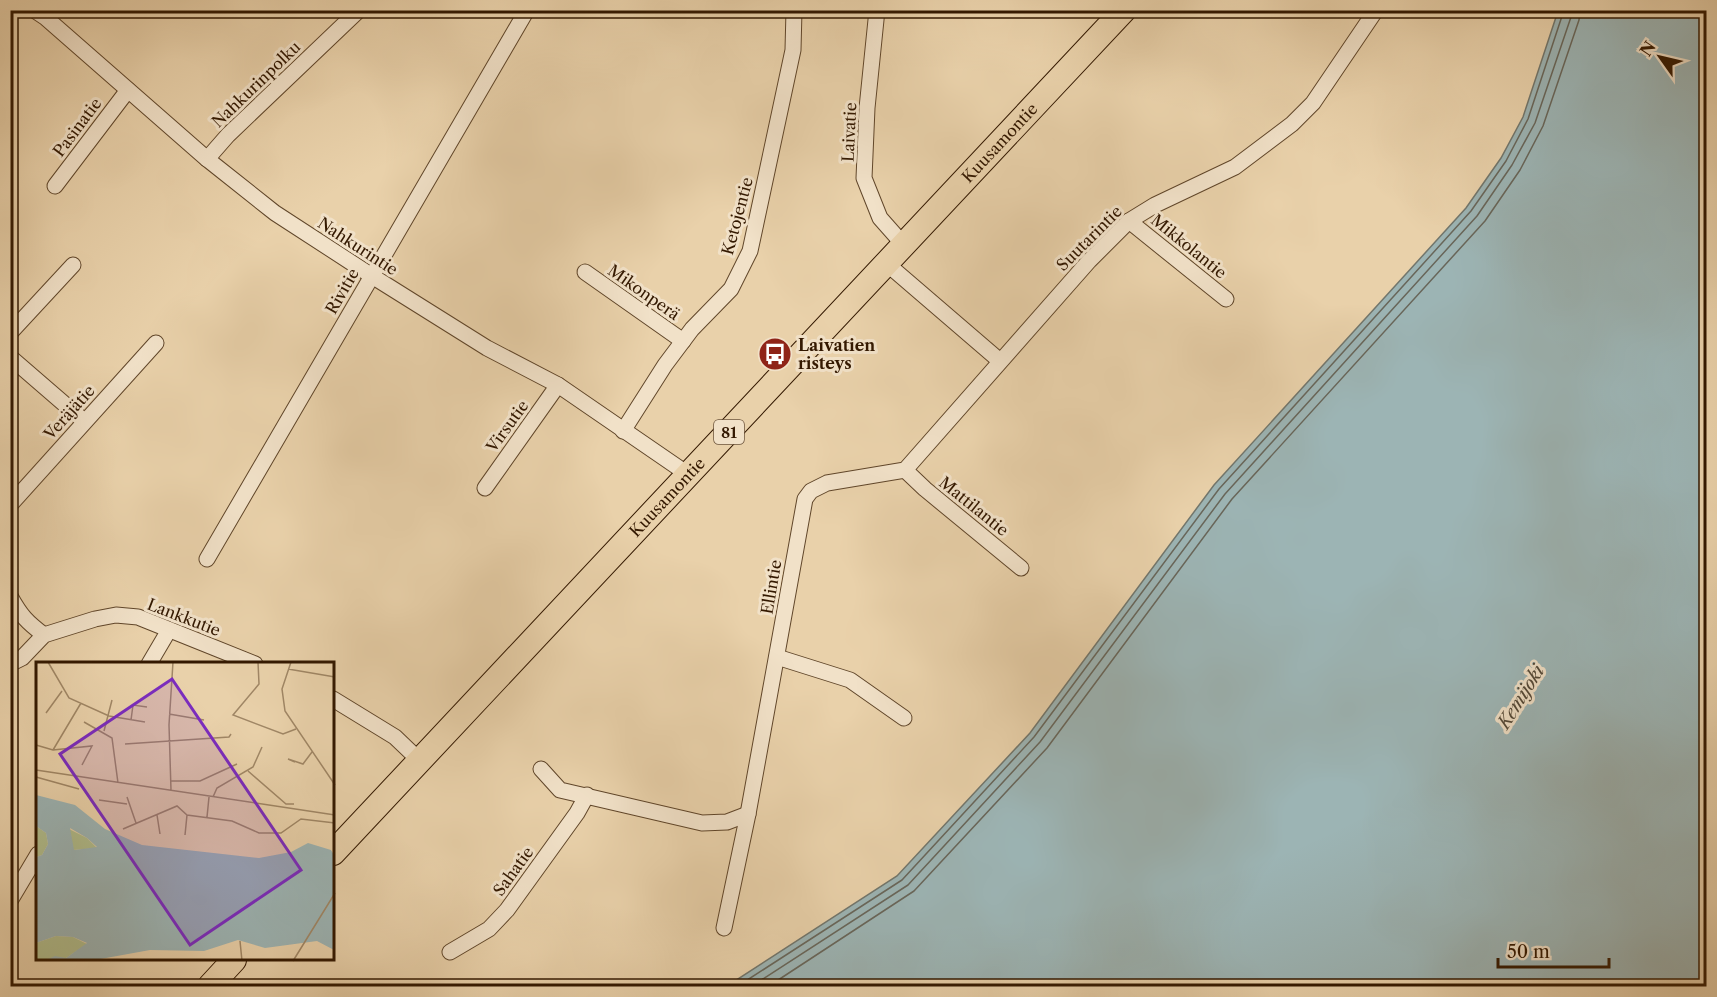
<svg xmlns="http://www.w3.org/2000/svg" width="1717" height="997" viewBox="0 0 1717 997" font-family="'Libre Caslon Text',serif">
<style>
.water{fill:#9cb4b4;stroke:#72766c;stroke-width:1.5}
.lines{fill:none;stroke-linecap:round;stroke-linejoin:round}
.shore{stroke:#68665a;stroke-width:1.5}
.street-casing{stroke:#60462a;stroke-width:17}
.primary-casing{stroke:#331800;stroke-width:26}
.street{stroke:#f1e1c8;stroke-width:15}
.primary{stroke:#e9d1aa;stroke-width:24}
.labels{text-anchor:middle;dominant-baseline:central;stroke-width:6;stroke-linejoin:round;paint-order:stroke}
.shield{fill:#f1e1c8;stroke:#6c543c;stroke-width:1.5}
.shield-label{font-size:15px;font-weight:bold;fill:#331800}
.street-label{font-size:16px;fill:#331800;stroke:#f1e1c8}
.poi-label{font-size:16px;font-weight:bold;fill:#331800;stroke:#f1e1c8;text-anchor:start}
.water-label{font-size:18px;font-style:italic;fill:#524736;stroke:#f1e1c8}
.inset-road{fill:none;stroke:#a08766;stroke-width:1.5}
.view{fill:#7b2cbf;fill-opacity:0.15;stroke:#7b2cbf;stroke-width:3}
.inset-edge{fill:none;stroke:#331800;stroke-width:3}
</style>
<rect width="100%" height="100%" fill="#e9d1aa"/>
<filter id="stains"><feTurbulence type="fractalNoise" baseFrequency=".00333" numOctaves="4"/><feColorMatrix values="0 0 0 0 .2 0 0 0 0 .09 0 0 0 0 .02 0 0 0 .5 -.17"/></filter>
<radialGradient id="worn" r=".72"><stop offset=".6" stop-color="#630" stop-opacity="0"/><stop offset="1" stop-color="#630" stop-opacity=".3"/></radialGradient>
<!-- water -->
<path class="water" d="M1558,11H1706V986H727L897,876L1030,733L1214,485L1466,208L1501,158L1523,117Z"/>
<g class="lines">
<!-- shore -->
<g class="shore">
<path d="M738,986L902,880L1034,737L1219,489L1471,211L1506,161L1528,119L1564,10"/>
<path d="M752,986L908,885L1040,742L1225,494L1477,216L1512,165L1535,123L1571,17V10"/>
<path d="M769,986L914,891L1047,748L1232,499L1485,221L1520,170L1543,126L1579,20L1580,10"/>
</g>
<!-- street casing -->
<g class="street-casing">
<g id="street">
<path d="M34,10L46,18L207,159L275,213L372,276L487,348L558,385L689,475"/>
<path d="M877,10L867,108L864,178L880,218L903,244"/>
<path d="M207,159L228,135L359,10"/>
<path d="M55,186L128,90"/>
<path d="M1129,221L1226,299"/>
<path d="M886,263L1000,361"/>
<path d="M585,272L683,341"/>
<path d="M10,333L73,265"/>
<path d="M10,357L84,421"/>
<path d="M623,431L665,365L692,329L731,289L750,251L793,50L794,10"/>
<path d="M905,470L925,489L1021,568"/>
<path d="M485,488L558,385"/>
<path d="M10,505L156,343"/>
<path d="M207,559L527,10"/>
<path d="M10,596C21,616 27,622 44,635"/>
<path d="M777,657L850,680L904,718"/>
<path d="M10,664L22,658L44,635L95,619L116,615L138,617L255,664"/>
<path d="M149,664L169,630"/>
<path d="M333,699L395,737L420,761"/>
<path d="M541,769L560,790L702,823L727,822L748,814"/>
<path d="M10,901L38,854"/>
<path d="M724,928L748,814L805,499L811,491L827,483L905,470L1089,261L1129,221L1155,205L1235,167L1292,124L1313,103L1376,10"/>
<path d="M450,952L489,929L507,910L577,813L587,795"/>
</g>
</g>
<!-- primary casing -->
<g class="primary-casing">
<g id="primary">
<path id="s1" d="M333,853L1124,10"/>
<path d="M210,986L234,960"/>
</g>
</g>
<!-- street -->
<use href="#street" class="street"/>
<!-- primary -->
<use href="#primary" class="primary"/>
</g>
<!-- icons -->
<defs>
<g id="bus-disc" transform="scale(1.725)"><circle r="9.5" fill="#8f2418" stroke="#f1e1c8"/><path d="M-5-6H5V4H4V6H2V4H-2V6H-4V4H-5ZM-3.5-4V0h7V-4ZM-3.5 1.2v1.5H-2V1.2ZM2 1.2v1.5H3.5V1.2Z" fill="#fff"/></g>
</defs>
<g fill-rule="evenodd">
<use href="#bus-disc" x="775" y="354"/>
</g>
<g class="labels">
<!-- shield labels -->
<rect class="shield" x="714" y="420" width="30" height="24" rx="4.5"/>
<g class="shield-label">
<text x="729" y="432">81</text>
</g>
<!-- street labels -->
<g class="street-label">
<text transform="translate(256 84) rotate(-44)">Nahkurinpolku</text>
<text transform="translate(77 127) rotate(-53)">Pasinatie</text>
<text transform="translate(849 132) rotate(-87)">Laivatie</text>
<text stroke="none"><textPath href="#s1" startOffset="974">Kuusamontie</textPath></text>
<text transform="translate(737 216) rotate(-75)">Ketojentie</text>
<text transform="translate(1089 238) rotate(-45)">Suutarintie</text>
<text transform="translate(358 246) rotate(33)">Nahkurintie</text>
<text transform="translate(1189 246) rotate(39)">Mikkolantie</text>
<text transform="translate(342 291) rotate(-60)">Rivitie</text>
<text transform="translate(644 292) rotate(35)">Mikonperä</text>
<text transform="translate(69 412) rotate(-48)">Veräjätie</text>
<text transform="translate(507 426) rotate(-54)">Virsutie</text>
<text stroke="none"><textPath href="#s1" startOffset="488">Kuusamontie</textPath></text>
<text transform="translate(974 506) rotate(39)">Mattilantie</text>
<text transform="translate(771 587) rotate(-80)">Ellintie</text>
<text transform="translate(184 617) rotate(21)">Lankkutie</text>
<text transform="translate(513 871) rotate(-54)">Sahatie</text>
</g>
<!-- poi labels -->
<g class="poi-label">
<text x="798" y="345">Laivatien<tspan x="798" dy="18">risteys</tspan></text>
</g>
<!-- water labels -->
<g class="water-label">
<text transform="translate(1521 697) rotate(-58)">Kemijoki</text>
</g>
</g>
<!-- overview -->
<g transform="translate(36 662)">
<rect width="298" height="298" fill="#e9d1aa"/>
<path d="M0,164L10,171L12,182L6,193L0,195ZM33,167L51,176L61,186L37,188ZM20,274L37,275L51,282L30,296L0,299V281Z" fill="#b0bd8d"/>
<path d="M0,133L39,143L69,167L106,183L223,196L255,190L272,181L295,188L299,195L298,288L281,279L229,286L202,278L168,289L114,288L59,298H10L19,294L30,296L51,281L37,275L20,274L0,281V195L6,193L12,182L10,171L0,164ZM34,166L51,176L61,185L38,188Z" fill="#9cb4b4" fill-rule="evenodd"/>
<path class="inset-road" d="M12,0L33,36L73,54L109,60M222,0L223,22L197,53L247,72L260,67M255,0L246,27L249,49L299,123M252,7L299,15M10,51L26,29M133,52L168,58M95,58L97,43L111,45M48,60L76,76L82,121M68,69L76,38M89,82L193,75L195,72M0,83L17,88L56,84L46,103M17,88L45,41M259,100L252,97L267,102L276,90M0,108L299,153M212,109L250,142H258M0,115L43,127M134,119H164L201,102M135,128L133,63L137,0M91,135L100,161M177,135L181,126L217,105L226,85M63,138L91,142M121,153L124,172M171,155L173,135M87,167L141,144L151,153L196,159L223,171H245L265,157L299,161M149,173L151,153M204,279L206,299M257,299L299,231"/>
<path class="view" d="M136,17L265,208L154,283L24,92Z"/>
<rect width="298" height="298" class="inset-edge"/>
</g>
<!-- margin -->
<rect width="1717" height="997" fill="none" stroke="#e9d1aa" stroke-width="36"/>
<rect x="12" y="12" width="1693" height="973" fill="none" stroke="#331800" stroke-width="3"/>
<rect x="18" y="18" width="1681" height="961" fill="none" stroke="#331800" stroke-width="1.5"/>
<!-- north arrow -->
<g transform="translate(1660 57) rotate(304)" stroke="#f1e1c8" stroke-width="4.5" paint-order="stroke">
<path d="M0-4.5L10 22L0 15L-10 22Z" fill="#331800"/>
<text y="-9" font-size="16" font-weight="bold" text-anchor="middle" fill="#331800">N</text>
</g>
<!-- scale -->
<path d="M1498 958v9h111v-9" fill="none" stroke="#331800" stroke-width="3"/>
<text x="1507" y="958" font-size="18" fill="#331800" stroke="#f1e1c8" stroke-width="4.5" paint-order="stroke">50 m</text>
<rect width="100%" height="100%" filter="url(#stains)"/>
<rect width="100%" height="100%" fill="url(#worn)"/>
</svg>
